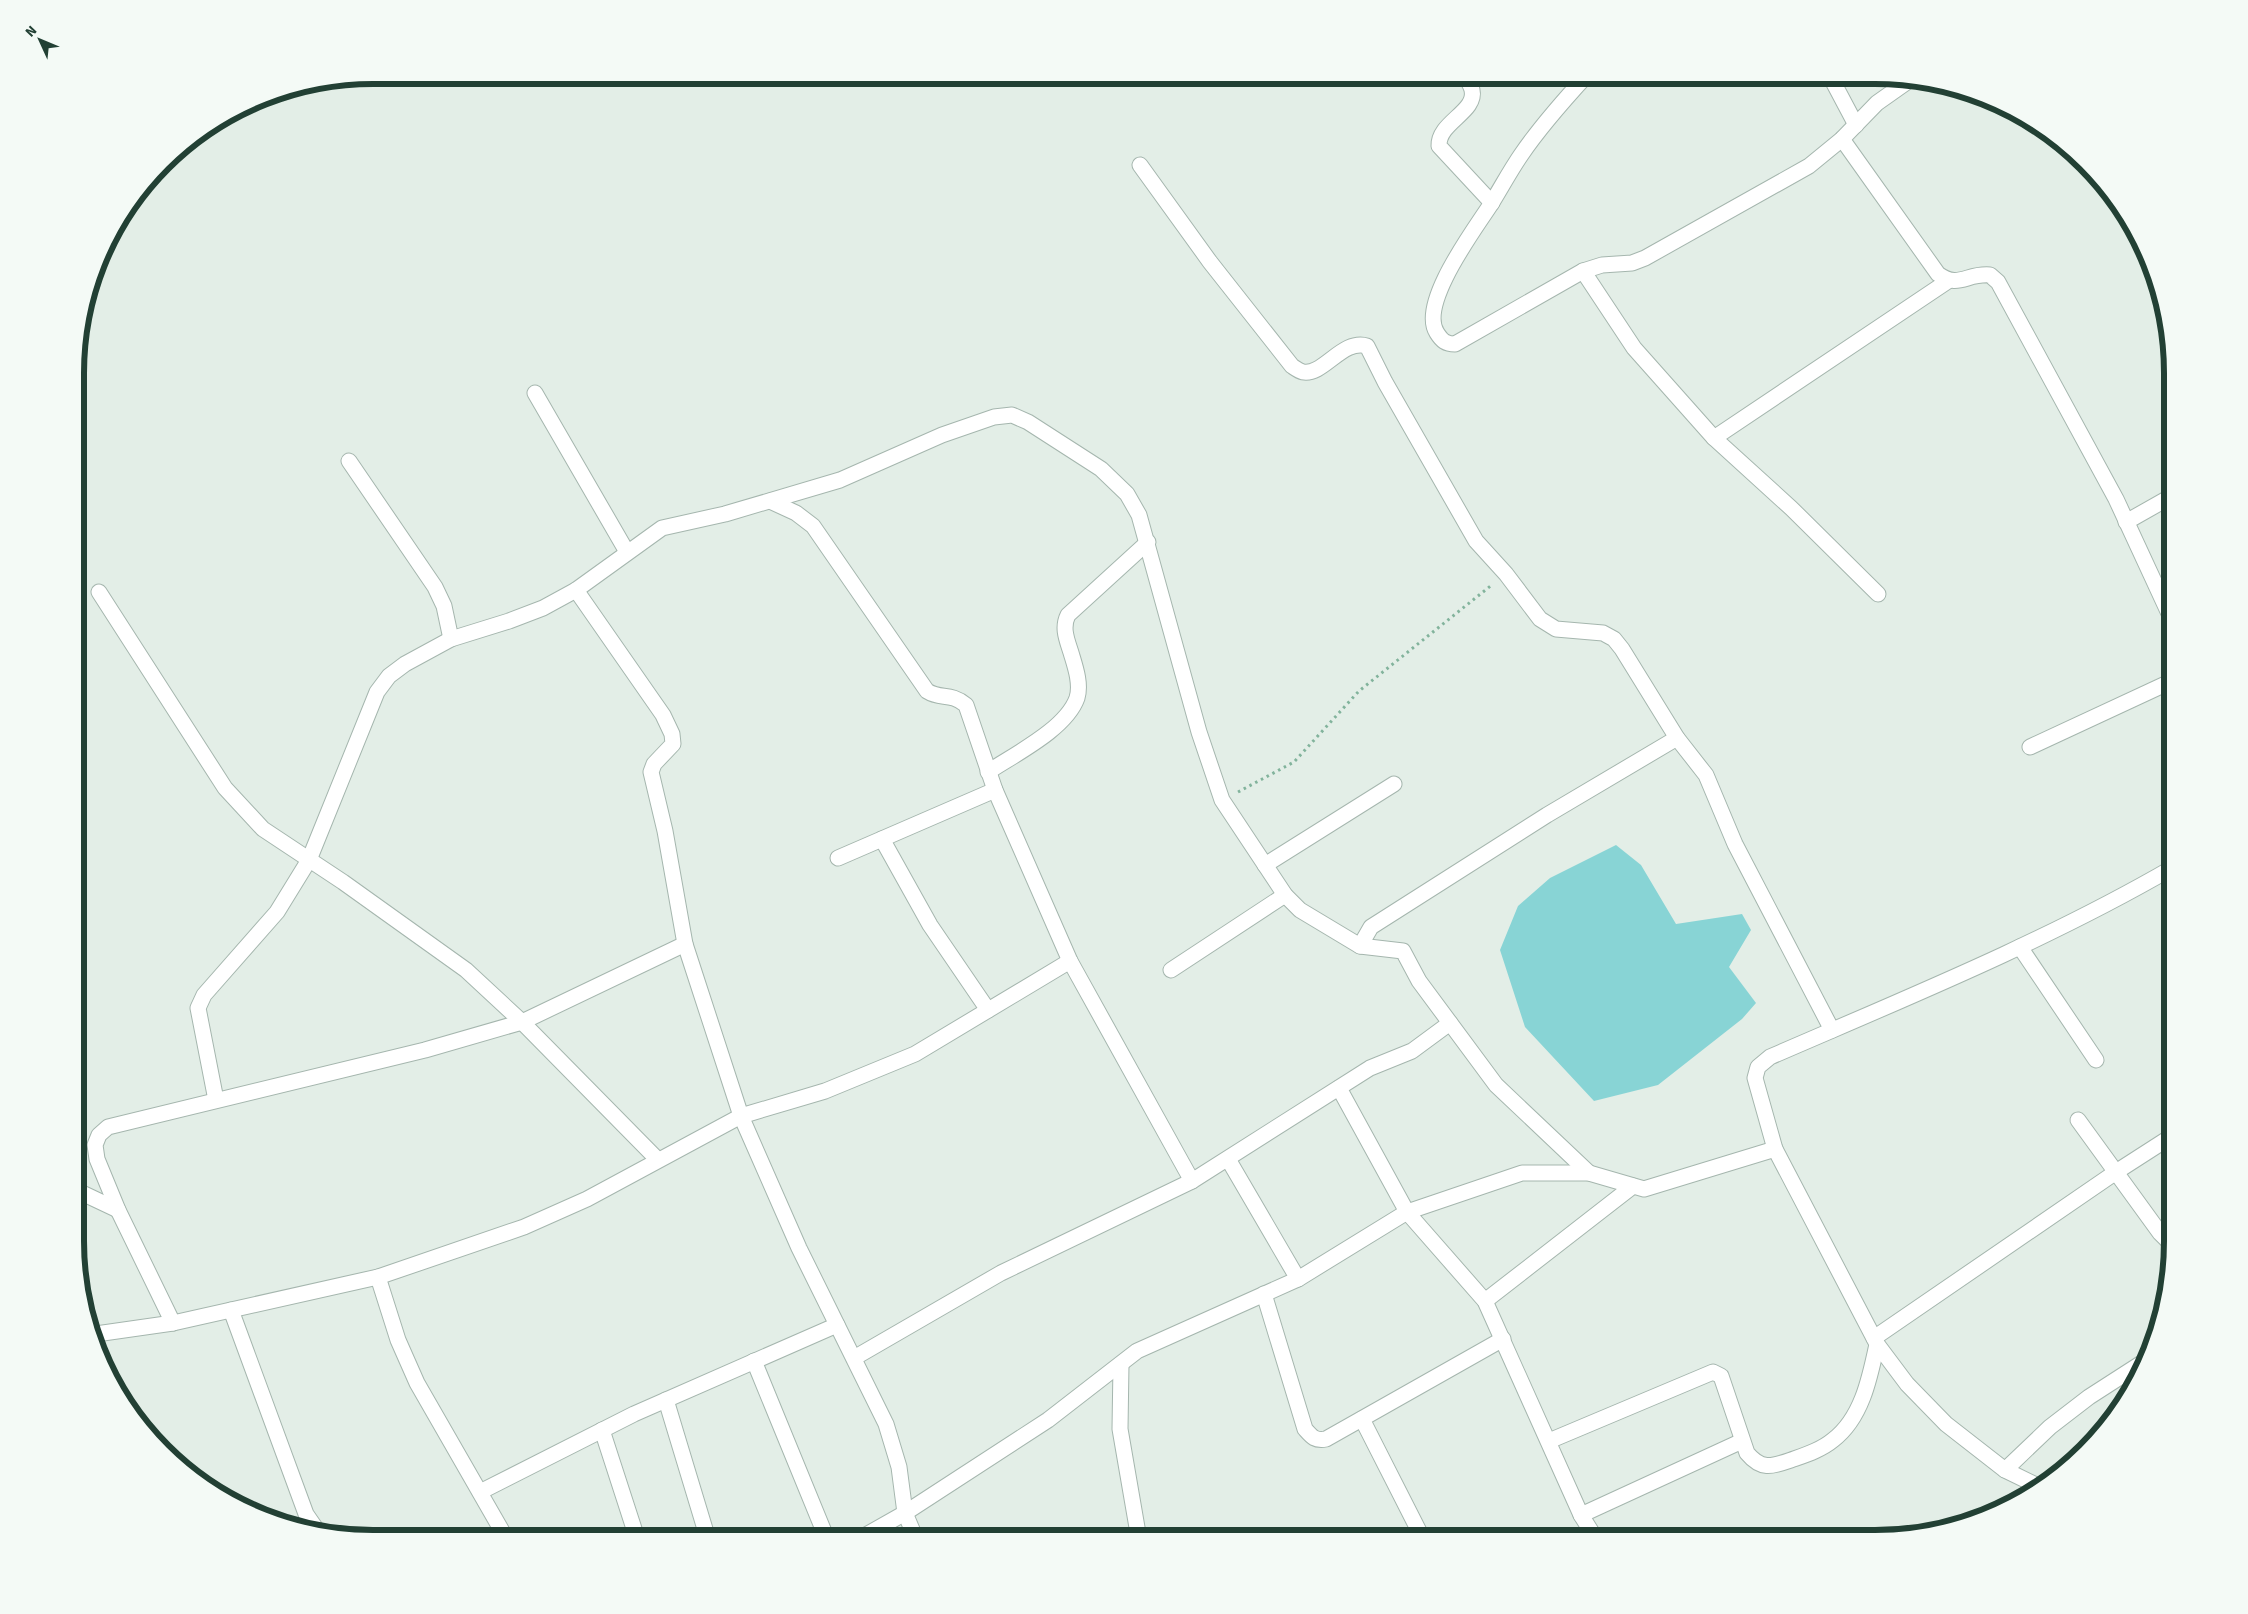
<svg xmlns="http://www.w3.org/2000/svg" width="2248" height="1614" viewBox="0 0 2248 1614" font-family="'Source Sans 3',sans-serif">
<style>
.water{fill:#88d4d5}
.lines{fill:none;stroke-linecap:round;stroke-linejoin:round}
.minor-casing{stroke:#a5b6ae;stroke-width:17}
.path{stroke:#82b39c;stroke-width:3;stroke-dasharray:2.5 4;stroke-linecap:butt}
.minor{stroke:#fff;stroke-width:15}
.rim{fill:none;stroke:#224034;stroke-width:6}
</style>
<rect width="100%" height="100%" fill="#e3eee7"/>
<!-- water -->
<path class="water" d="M1616,845L1641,865L1676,924L1742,914L1751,930L1729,967L1756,1003L1742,1019L1658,1085L1594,1101L1525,1027L1500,950L1518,906L1550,878Z"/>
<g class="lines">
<!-- minor casing -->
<g class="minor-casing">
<g id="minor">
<path d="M1465,75C1467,80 1471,85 1472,90C1477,112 1438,122 1439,146L1492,203"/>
<path d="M1587,75C1564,100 1540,127 1521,155C1510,171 1501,188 1491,204C1475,229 1418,304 1437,333C1442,341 1446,344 1455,344L1583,271L1602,265L1632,263L1645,258L1809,166L1842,139L1877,103L1911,79"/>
<path d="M1830,76L1856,125"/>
<path d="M1842,139L1938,274C1959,289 1966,273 1990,275L1998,282L2116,499L2172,620"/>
<path d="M1140,165L1210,262L1292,366C1295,368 1299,371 1303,372C1323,376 1343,338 1367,346L1385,382L1476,541L1506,574L1540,619L1556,629L1603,633L1614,639L1622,649L1677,738L1706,775L1735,844L1832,1030"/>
<path d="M1583,271L1634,348L1714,438L1791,508L1878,594"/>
<path d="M535,393L627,552"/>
<path d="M1714,438L1948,281"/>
<path d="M349,461L435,587L444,606L451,639"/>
<path d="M770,501L796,513L813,526L927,691C941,700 950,692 966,705L995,790L1070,961L1192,1181"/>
<path d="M2126,522L2172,496"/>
<path d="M576,590L663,715L672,734L673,744L654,764L651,772L665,831L685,944L741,1116L799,1248L886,1424L899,1467L905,1513L916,1539"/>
<path d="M99,592L225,788L263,829L343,882L466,970L522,1022L658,1160"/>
<path d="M2030,747L2172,681"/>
<path d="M988,772C1015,754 1066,729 1077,698C1081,685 1076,669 1072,656C1068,642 1061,629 1068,615L1148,542"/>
<path d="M882,839L930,925L988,1010"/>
<path d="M838,858L995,790"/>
<path d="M1265,865L1394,784"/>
<path d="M1360,946L1371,927L1547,815L1677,738"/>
<path d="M2020,947L2096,1060"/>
<path d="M1171,970L1285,895"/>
<path d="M1339,1088L1407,1212L1485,1301L1581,1515L1596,1539"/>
<path d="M216,1100L198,1008L204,995L277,912L309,860L377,692L389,676L405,664L451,639L509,621L543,608L576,590L662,528L725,514L840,480L942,435L994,417L1012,415L1028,422L1101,469L1127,494L1139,515L1199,732L1222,800L1285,895L1300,910L1360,946L1403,951L1419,981L1496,1085L1589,1173"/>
<path d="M2078,1120L2160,1233L2172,1245"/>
<path d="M1228,1159L1298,1279"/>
<path d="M78,1193H82L118,1210"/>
<path d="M378,1277L398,1340L417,1383L506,1538"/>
<path d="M1264,1294L1305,1429C1312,1437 1315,1441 1326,1439L1503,1339"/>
<path d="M1485,1301L1633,1186"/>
<path d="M231,1310L306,1514L317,1530"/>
<path d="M173,1323L118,1210L97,1159L95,1145L99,1135L108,1127L425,1050L522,1022L685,944"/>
<path d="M96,1334L173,1323L378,1277L524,1227L587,1199L741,1116L825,1091L915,1054L1070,961"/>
<path d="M1874,1338L2116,1172L2172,1136"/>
<path d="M854,1358L1001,1273L1192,1181L1370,1068L1412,1051L1450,1023"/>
<path d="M754,1361L827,1539"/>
<path d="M1121,1364L1120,1429L1139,1539"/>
<path d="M666,1400L708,1539"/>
<path d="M1362,1419L1423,1539"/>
<path d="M602,1430L637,1538"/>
<path d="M1549,1441L1713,1372L1721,1376L1747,1453C1761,1470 1771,1467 1791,1460C1805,1455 1821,1450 1833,1440C1862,1418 1870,1377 1877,1344"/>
<path d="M2005,1470L2050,1427L2089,1397L2148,1359"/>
<path d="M2040,1487L2005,1470L1946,1424L1907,1384L1877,1344L1775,1149L1755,1078L1758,1067L1770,1057C1906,998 2044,942 2172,868"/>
<path d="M480,1492L634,1414L837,1325"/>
<path d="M1581,1515L1742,1441"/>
<path d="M859,1539L905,1513L1048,1420L1137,1351L1298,1279L1407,1212L1522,1173H1589L1644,1189L1775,1149"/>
</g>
</g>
<!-- path -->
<path class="path" d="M1238,792L1294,762L1359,691L1493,584"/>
<!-- minor -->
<use href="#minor" class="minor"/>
</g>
<!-- crop -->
<path d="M0 0H2248V1614H0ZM373 84H1875A289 289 0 0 1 2164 373V1241A289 289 0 0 1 1875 1530H373A289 289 0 0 1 84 1241V373A289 289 0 0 1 373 84Z" fill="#f4faf6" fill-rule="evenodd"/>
<path class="rim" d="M373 84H1875A289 289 0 0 1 2164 373V1241A289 289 0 0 1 1875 1530H373A289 289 0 0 1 84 1241V373A289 289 0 0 1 373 84Z"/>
<!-- north arrow -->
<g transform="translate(40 40) rotate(314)" stroke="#f4faf6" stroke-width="4" paint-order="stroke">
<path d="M0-4L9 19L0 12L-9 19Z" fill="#224034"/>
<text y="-8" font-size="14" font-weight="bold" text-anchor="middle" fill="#224034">N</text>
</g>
</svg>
